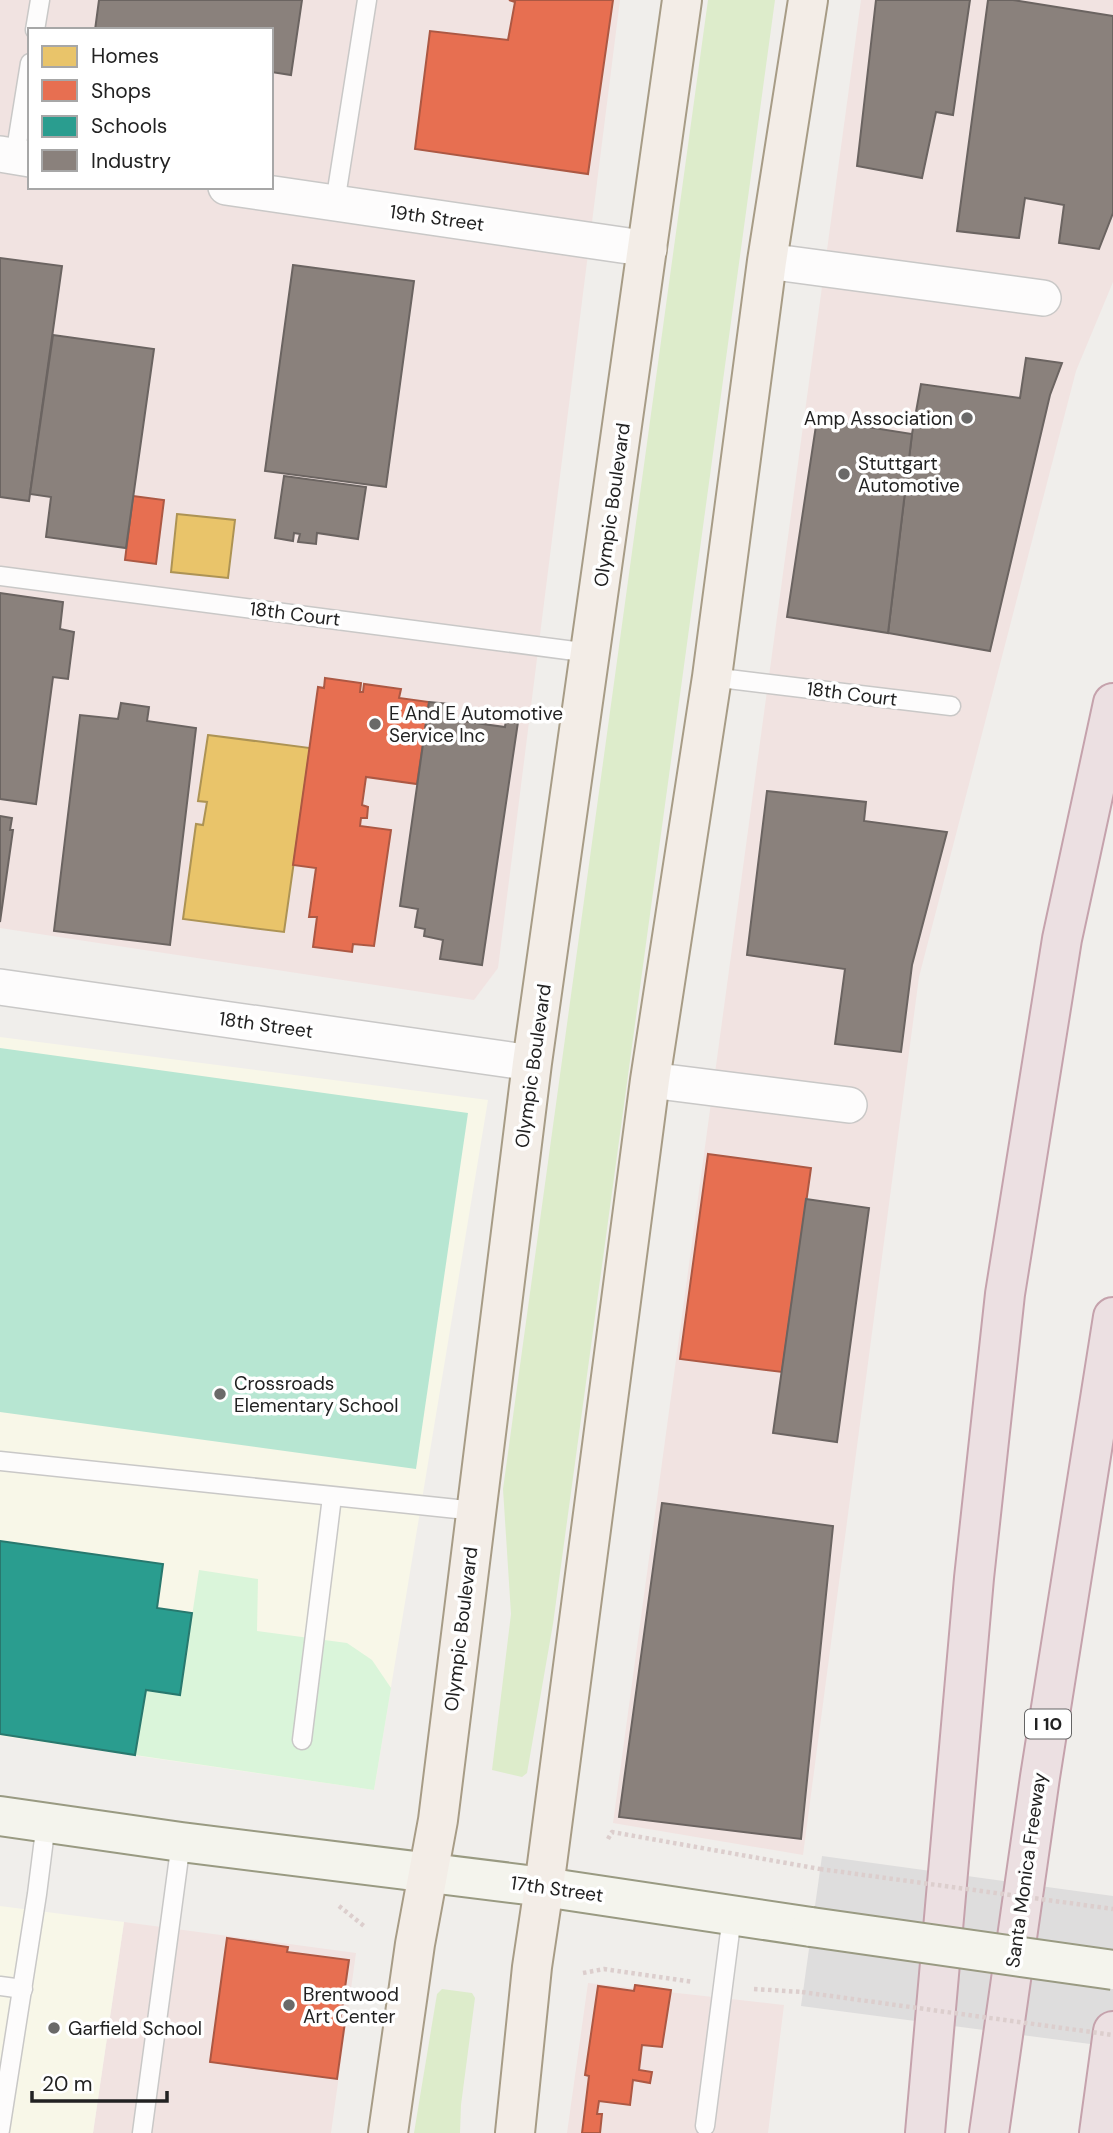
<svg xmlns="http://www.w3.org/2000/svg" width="1113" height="2133" viewBox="0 0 1113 2133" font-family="'DM Sans',sans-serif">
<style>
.commercial{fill:#f1e3e1;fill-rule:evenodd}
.education{fill:#f8f7e8}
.grass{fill:#ddeccb}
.park{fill:#daf5da}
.pitch{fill:#b7e6d2}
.pier{fill:#dedddd}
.homes{fill:#e9c46a;stroke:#ad9354;stroke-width:2}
.shops{fill:#e76f51;stroke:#ac5843;stroke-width:2}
.schools{fill:#2a9d8f;stroke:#28786e;stroke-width:2}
.industry{fill:#8a817c;stroke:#6b6461;stroke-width:2}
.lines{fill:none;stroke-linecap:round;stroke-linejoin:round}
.lane-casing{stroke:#c9c8c7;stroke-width:21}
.street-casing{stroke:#c9c8c7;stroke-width:38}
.secondary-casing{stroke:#999a82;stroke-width:42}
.primary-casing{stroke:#a79c86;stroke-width:42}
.highway-casing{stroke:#c5a2ac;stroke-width:42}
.path{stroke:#dccecd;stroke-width:4.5;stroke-dasharray:3.5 3.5;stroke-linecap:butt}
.lane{stroke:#fdfcfc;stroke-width:18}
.street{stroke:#fdfcfc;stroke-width:35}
.secondary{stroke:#f4f4ed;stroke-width:38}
.primary{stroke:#f3ede7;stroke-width:38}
.highway{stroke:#ece0e2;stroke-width:38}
.secondary-bridge-casing{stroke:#999a82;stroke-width:42;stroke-linecap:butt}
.path-bridge{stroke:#dccecd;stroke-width:4.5;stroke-dasharray:3.5 3.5;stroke-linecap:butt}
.secondary-bridge{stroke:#f4f4ed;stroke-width:38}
.poi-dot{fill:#6a6968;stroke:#fff;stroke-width:2.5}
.labels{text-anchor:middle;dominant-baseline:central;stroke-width:7;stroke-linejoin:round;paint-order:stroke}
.shield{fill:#fff;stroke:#646464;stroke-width:2}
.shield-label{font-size:18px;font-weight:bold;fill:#222}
.street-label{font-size:19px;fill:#222;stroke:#fff}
.poi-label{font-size:19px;fill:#222;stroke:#fff;text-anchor:start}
</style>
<rect width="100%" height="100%" fill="#f0eeeb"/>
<!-- commercial -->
<g class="commercial">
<path d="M0,0H620L498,968L474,1000L0,928ZM30,30H271V187H30Z"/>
<path d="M861,0H1113V282L1076,371L919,977L803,1855L613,1823Z"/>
<path d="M124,1922L356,1953L331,2133H93Z"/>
<path d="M588,1983L784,2005L768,2133H567Z"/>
</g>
<!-- education -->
<g class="education">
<path d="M0,1037L488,1100L374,1790L0,1736Z"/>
<path d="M0,1906L124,1922L93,2133H0Z"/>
</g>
<!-- grass -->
<g class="grass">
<path d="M708,0H775L553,1624L527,1773L522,1777L492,1770L511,1614L503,1489Z"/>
<path d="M442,1989L472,1993L475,1998L461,2105L460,2133H414L437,1994Z"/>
</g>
<!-- park -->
<path class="park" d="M199,1570L258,1579L257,1631L347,1643L372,1660L391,1688L374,1790L135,1755L146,1690L180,1695Z"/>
<!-- pitch -->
<path class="pitch" d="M0,1048L468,1113L416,1469L0,1412Z"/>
<!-- pier -->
<path class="pier" d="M822,1856L1113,1896V2047L801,2006Z"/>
<!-- homes -->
<g class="homes">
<path d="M177,514L235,520L228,578L171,572Z"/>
<path d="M208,735L310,748L284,932L183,919L196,824L203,825L207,802L198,801Z"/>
</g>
<!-- shops -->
<g class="shops">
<path d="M509,0H613L588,174L415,149L430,31L508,40L515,2Z"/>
<path d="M133,496L164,500L156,564L125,560Z"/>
<path d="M325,678L361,683L360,692H363L364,684L401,689L399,698L429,702L417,784L366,777L362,805L368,807L367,818H361L360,826L391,830L374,946L353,944L352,952L313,947L317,917H309L316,868L293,865L318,687L324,688Z"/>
<path d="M708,1154L811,1168L782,1372L680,1359Z"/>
<path d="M227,1938L288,1947L287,1952L349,1960L340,2022H345L337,2079L210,2062Z"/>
<path d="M635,1985L671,1990L662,2047L642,2045L639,2070L652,2072L650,2083L633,2080L630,2105L599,2101L597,2114H602L600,2133H582L589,2076L585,2075L598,1986L634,1991Z"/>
</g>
<!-- schools -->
<path class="schools" d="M0,1541L163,1564L157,1608L192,1613L180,1695L146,1690L135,1755L0,1734Z"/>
<!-- industry -->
<g class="industry">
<path d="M99,0H302L291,75L271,72V30H95Z"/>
<path d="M876,0H970L953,115L936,112L922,178L857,166Z"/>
<path d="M988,0H1013L1113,16V213L1099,249L1059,243L1064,205L1025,198L1019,238L957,231Z"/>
<path d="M0,258L62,266L29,501L0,497Z"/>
<path d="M293,265L414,281L386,487L265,471Z"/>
<path d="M53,335L154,349L126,548L46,537L51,497L30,494Z"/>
<path d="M1026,358L1062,363L1050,395L990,651L888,633L912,434L921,384L1020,398Z"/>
<path d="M817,419L912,434L888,633L787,617Z"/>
<path d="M284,476L366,487L358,539L317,533L316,544L298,542L300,534L294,533L293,541L275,538Z"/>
<path d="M0,593L63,602L60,629L74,632L68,679L53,677L36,804L0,799Z"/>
<path d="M429,702L449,704L447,719L505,727L506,720L518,722L482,965L440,959L443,940L424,936L425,929L415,927L418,909L400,906Z"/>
<path d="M121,703L149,707L147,721L196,728L170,945L54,931L80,715L118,719Z"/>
<path d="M767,791L866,802L864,821L947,832L912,965L901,1052L835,1044L845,969L747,955Z"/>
<path d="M0,816L12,818L10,830H13L0,922Z"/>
<path d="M806,1199L869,1208L837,1442L773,1433Z"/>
<path d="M662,1503L833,1526L801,1839L619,1817Z"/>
</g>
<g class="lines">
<!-- lane casing -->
<g class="lane-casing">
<g id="lane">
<path d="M35,30L40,0"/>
<path d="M15,156L30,63"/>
<path d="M335,203L367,0"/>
<path d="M0,576L590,653"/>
<path d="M712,677L951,706"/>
<path d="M0,1461L476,1511"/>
<path d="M302,1740L332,1497"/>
<path d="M0,1986L23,1989"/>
<path d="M705,2126L732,1916"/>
<path d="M0,2130L37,1894L46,1823"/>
<path d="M142,2133L181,1842"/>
</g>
</g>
<!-- street casing -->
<g class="street-casing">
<g id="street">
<path d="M0,154L30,159"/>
<path d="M226,187L649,249"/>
<path d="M767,261L1043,298"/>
<path d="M0,987L532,1063"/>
<path d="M650,1080L849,1105"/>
</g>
</g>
<!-- secondary casing -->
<g class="secondary-casing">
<path id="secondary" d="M0,1816L181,1842L544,1887L811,1927"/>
</g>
<!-- primary casing -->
<g class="primary-casing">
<g id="primary">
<path d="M388,2133L415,1944L438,1820L532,1063L682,0"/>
<path d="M515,2133L532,1967L544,1887L650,1080L712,677L767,261L808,0"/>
</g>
</g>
<!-- highway casing -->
<g class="highway-casing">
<g id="highway">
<path d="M925,2133L974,1578L1005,1294L1062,939L1113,703"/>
<path d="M989,2133L1040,1777L1113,1317"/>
<path d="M1099,2133L1113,2031"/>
</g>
</g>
<!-- path -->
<g class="path">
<path d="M608,1839L612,1832L820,1869"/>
<path d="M339,1906L364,1926"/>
<path d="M583,1973L604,1969L693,1982"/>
<path d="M754,1989L802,1992"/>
</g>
<!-- lane -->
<use href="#lane" class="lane"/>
<!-- street -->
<use href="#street" class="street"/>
<!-- secondary -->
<use href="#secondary" class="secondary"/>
<!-- primary -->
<use href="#primary" class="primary"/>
<!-- highway -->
<use href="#highway" class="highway"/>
<!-- secondary-bridge casing -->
<g class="secondary-bridge-casing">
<path id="secondary-bridge" d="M811,1927L1113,1970"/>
</g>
<!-- path-bridge -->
<g class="path-bridge">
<path d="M820,1869L1113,1909"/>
<path d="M802,1992L1113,2035"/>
</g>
<!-- secondary-bridge -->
<use href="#secondary-bridge" class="secondary-bridge"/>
</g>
<!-- markers -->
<g class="poi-dot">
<circle cx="967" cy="418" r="7"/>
<circle cx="844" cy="474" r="7"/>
<circle cx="375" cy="724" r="7"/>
<circle cx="220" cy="1394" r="7"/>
<circle cx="289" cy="2005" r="7"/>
<circle cx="54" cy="2028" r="7"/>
</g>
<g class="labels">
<!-- shield labels -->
<rect class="shield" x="1025" y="1709.5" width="46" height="29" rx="5"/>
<g class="shield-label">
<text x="1048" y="1724">I 10</text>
</g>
<!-- street labels -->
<g class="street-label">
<text transform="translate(437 218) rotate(8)">19th Street</text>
<text transform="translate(612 505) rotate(-82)">Olympic Boulevard</text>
<text transform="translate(295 614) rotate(7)">18th Court</text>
<text transform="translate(852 694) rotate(7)">18th Court</text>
<text transform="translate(266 1025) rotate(8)">18th Street</text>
<text transform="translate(533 1066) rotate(-82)">Olympic Boulevard</text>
<text transform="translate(461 1629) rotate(-83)">Olympic Boulevard</text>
<text transform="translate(1026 1870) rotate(-82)">Santa Monica Freeway</text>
<text transform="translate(557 1889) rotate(8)">17th Street</text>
</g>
<!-- poi labels -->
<g class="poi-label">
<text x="953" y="418" text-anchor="end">Amp Association</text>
<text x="858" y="463">Stuttgart<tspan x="858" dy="22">Automotive</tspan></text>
<text x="389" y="713">E And E Automotive<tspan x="389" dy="22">Service Inc</tspan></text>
<text x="234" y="1383">Crossroads<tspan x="234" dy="22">Elementary School</tspan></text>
<text x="303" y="1994">Brentwood<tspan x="303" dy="22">Art Center</tspan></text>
<text x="68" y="2028">Garfield School</text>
</g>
</g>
<!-- legend -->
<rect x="28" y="28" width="245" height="161" fill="#ffffff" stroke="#a7a7a7" stroke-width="2"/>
<rect x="42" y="46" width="35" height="21" fill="#e9c46a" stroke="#a7a7a7" stroke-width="2"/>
<text x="91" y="63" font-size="21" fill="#222222">Homes</text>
<rect x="42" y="80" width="35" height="21" fill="#e76f51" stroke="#a7a7a7" stroke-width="2"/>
<text x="91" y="98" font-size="21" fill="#222222">Shops</text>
<rect x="42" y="116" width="35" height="21" fill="#2a9d8f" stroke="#a7a7a7" stroke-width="2"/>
<text x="91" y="133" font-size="21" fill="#222222">Schools</text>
<rect x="42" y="150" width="35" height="21" fill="#8a817c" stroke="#a7a7a7" stroke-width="2"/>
<text x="91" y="168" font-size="21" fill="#222222">Industry</text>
<!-- scale -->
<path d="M32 2091v10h135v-10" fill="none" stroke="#222222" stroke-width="3.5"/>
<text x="42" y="2091" font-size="21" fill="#222222" stroke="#ffffff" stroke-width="5" paint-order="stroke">20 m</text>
</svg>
